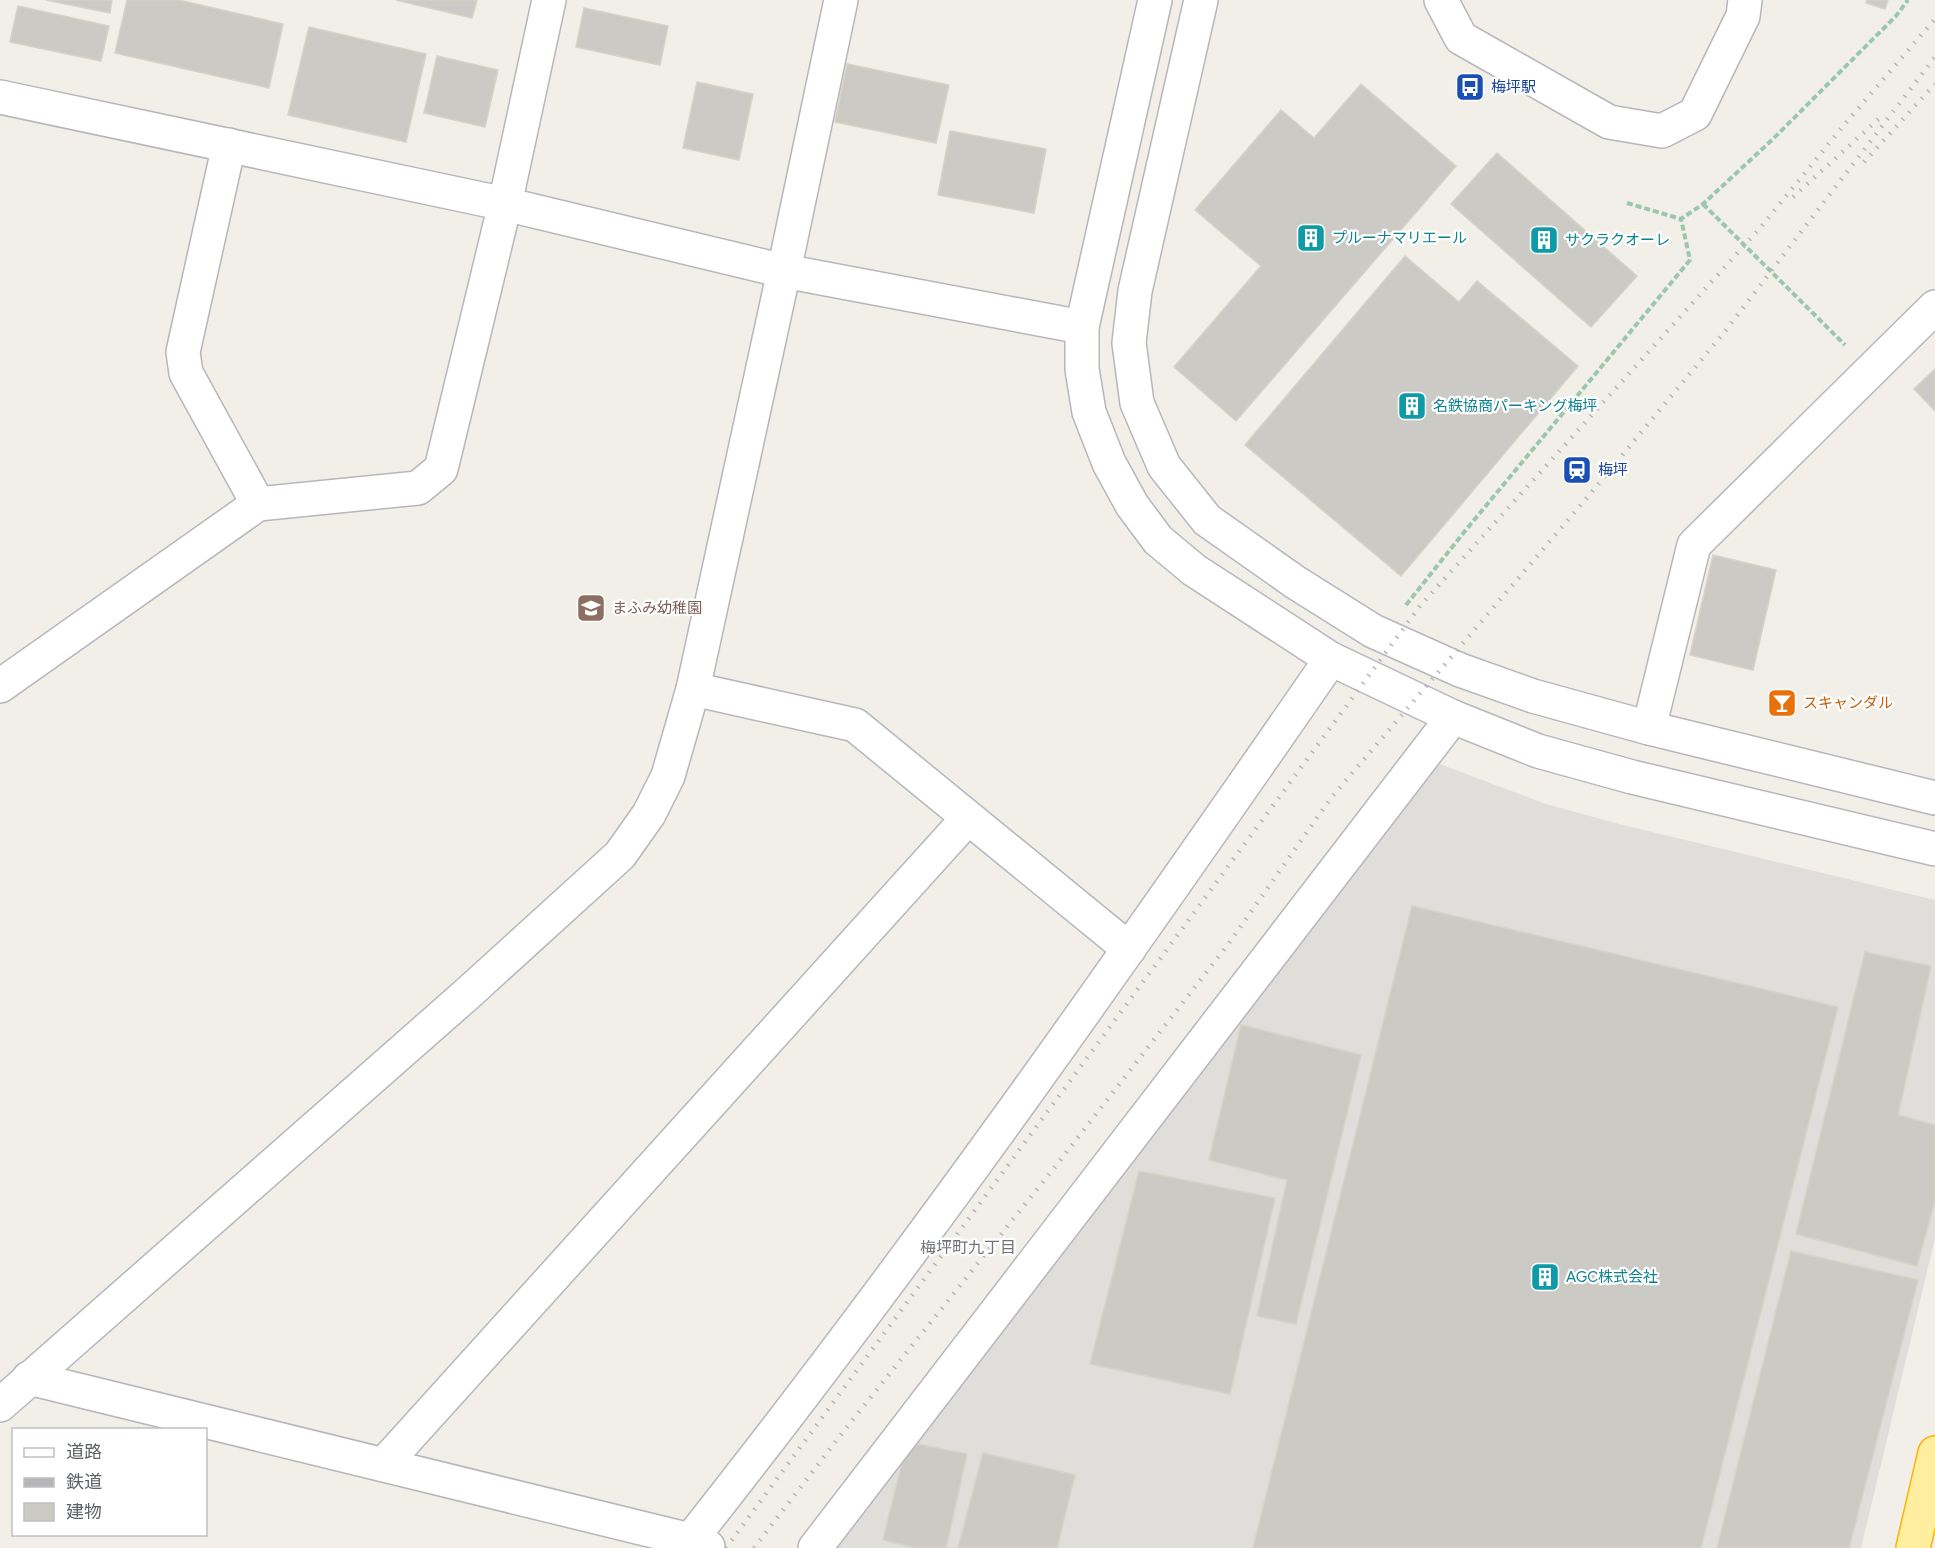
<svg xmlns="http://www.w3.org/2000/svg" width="1935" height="1548" viewBox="0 0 1935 1548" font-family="Figtree,'Noto Sans JP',sans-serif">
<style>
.industrial{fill:#e0deda}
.building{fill:#cccac5;stroke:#d6d2c6;stroke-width:1.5}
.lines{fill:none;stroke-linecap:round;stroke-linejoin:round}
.minor-casing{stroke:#b5b7bc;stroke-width:36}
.tertiary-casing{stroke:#b5b7bc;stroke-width:36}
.trunk-casing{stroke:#f9b400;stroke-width:36}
.path{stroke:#9bc8aa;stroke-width:4;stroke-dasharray:6 3;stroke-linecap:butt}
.minor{stroke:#fff;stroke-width:33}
.tertiary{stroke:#fff;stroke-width:33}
.trunk{stroke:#ffeea0;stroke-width:33}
.rail{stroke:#b6b6b8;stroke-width:4.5;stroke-dasharray:1.5 8;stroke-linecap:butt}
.labels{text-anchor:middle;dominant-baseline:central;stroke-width:4.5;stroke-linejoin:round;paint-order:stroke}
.transit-label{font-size:15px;fill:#164399;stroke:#fff;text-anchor:start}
.culture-label{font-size:15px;fill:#0d838f;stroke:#fff;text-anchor:start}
.education-label{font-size:15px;fill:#785e54;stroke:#fff;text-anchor:start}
.food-label{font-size:15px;fill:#c56008;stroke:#fff;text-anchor:start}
.neighbourhood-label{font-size:16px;fill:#70747a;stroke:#fff}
</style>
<rect width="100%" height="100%" fill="#f1efe8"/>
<!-- industrial -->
<path class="industrial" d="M1437,763L1546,804L1619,824L1935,900V1238L1861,1548H836Z"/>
<!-- building -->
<g class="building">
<path d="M46,0H112L110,13Z"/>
<path d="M127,0H179L283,24L269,88L115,53Z"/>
<path d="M396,0H477L472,18Z"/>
<path d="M1867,0H1888L1885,9L1866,3Z"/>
<path d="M18,6L109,26L101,61L10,42Z"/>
<path d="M584,8L668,26L660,65L576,47Z"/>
<path d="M309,27L426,54L406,142L288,115Z"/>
<path d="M437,56L498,70L485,127L424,113Z"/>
<path d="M847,64L949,85L936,143L835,122Z"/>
<path d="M697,82L753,94L739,160L683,148Z"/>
<path d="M1361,84L1456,166L1236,421L1174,367L1261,266L1195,210L1281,110L1314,138Z"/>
<path d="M950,131L1046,149L1034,213L938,195Z"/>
<path d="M1497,153L1637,276L1591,327L1451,204Z"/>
<path d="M1405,256L1459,302L1477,281L1578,366L1401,576L1245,445Z"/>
<path d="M1935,369V411L1914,389Z"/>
<path d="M1713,555L1776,570L1753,670L1690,655Z"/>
<path d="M1412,906L1838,1007L1701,1548H1253Z"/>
<path d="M1865,952L1931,966L1898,1115L1935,1125V1201L1917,1266L1796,1234Z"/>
<path d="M1241,1025L1361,1055L1296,1324L1257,1316L1287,1180L1209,1160Z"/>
<path d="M1139,1171L1275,1198L1230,1394L1090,1364Z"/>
<path d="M1791,1251L1918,1280L1849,1548H1717Z"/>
<path d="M907,1442L967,1454L946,1548H917L883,1540Z"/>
<path d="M983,1453L1075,1475L1057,1548H958Z"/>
</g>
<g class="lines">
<!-- minor casing -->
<g class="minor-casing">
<g id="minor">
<path d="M1441,0L1461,38L1609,122L1662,131L1695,114L1743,16L1745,0"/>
<path d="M0,97L505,204L784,271L1082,327"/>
<path d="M229,145L183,352L186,373L258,504"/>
<path d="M0,686L258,504L418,488L441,469L505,204L549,0"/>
<path d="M693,689L855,725L1129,949"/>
<path d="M1649,728L1694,545L1935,307"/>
<path d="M29,1378L690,1540L708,1547"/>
<path d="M0,1405L466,995L620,855L649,814L668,776L693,689L784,271L841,0"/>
<path d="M384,1464L968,818"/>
<path d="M684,1548C912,1261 1122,961 1331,659"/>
<path d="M815,1548L1453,717"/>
</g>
</g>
<!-- tertiary casing -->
<g class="tertiary-casing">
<g id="tertiary">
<path d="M1155,0L1082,327V369L1089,412L1109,463L1132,505L1158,540L1194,570L1331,659L1453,717L1538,751L1632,777L1935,849"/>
<path d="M1201,0L1135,291L1129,343L1137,403L1164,466L1207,520L1295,582L1373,631L1460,670L1533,696L1649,728L1935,798"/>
</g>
</g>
<!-- trunk casing -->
<g class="trunk-casing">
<path id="trunk" d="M1913,1548L1935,1453"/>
</g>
<!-- path -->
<g class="path">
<path d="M1627,203L1681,219L1703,204L1773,139L1896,16L1908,0"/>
<path d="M1703,204L1845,345"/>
<path d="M1406,605L1465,531L1690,260L1681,219"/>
</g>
<!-- minor -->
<use href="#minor" class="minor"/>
<!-- tertiary -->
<use href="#tertiary" class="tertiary"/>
<!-- trunk -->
<use href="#trunk" class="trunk"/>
<!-- rail -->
<g class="rail">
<path d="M1864,162L1935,84"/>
<path d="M1793,197L1882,116"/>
<path d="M726,1548L1420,606L1760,228L1844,125L1935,19"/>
<path d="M754,1548L843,1432L1062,1158L1229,943L1331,798L1591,493L1726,330L1935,57"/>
</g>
</g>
<!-- icons -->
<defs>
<g id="bus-square" transform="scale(1.5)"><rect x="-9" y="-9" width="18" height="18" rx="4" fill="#1a4fb4" stroke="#fff"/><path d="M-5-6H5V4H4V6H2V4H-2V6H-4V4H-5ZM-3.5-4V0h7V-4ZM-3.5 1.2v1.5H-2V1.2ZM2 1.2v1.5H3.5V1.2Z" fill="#fff"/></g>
<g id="building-square" transform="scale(1.5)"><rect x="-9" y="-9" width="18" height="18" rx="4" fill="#0f9aa8" stroke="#fff"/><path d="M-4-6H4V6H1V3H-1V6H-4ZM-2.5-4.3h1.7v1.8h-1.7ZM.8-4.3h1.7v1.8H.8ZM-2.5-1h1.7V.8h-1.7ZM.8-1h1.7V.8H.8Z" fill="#fff"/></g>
<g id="station-square" transform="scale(1.5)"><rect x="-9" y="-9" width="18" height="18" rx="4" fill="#1a4fb4" stroke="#fff"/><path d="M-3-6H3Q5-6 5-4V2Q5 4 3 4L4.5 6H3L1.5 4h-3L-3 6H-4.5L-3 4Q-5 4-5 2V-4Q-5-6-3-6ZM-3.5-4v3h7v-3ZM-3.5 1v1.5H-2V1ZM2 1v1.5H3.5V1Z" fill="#fff"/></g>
<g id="school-square" transform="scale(1.5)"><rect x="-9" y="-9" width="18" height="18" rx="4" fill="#8d6e63" stroke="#fff"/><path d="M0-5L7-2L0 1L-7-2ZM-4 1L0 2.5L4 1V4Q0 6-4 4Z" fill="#fff"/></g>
<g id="bar-square" transform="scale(1.5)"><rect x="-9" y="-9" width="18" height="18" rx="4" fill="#e8710a" stroke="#fff"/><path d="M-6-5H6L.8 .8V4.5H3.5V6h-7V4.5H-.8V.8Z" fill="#fff"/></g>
</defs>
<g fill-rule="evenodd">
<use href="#bus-square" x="1470" y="87"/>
<use href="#building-square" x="1311" y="238"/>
<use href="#building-square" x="1544" y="240"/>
<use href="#building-square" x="1412" y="406"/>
<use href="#station-square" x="1577" y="470"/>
<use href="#school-square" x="591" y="608"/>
<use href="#bar-square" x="1782" y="703"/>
<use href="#building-square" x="1545" y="1277"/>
</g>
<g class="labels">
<!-- transit labels -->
<g class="transit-label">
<text x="1491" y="87">梅坪駅</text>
<text x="1598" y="470">梅坪</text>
</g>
<!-- culture labels -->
<g class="culture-label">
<text x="1332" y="238">プルーナマリエール</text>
<text x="1565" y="240">サクラクオーレ</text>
<text x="1433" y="406">名鉄協商パーキング梅坪</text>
<text x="1566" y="1277">AGC株式会社</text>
</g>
<!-- education labels -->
<g class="education-label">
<text x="612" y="608">まふみ幼稚園</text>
</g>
<!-- food labels -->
<g class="food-label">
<text x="1803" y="703">スキャンダル</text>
</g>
<!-- neighbourhood labels -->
<g class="neighbourhood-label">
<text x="968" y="1247">梅坪町九丁目</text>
</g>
</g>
<!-- legend -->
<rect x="12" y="1428" width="195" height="108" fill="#ffffff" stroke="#bfc0c3" stroke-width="1.5"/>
<rect x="24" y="1448" width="30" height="9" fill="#ffffff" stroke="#bfc0c3" stroke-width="1.5"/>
<text x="66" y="1458" font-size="18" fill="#5f6268">道路</text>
<rect x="24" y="1478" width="30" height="9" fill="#b6b6b8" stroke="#bfc0c3" stroke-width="1.5"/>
<text x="66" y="1488" font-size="18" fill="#5f6268">鉄道</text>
<rect x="24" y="1503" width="30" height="18" fill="#cccac5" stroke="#bfc0c3" stroke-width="1.5"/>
<text x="66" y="1518" font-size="18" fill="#5f6268">建物</text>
</svg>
